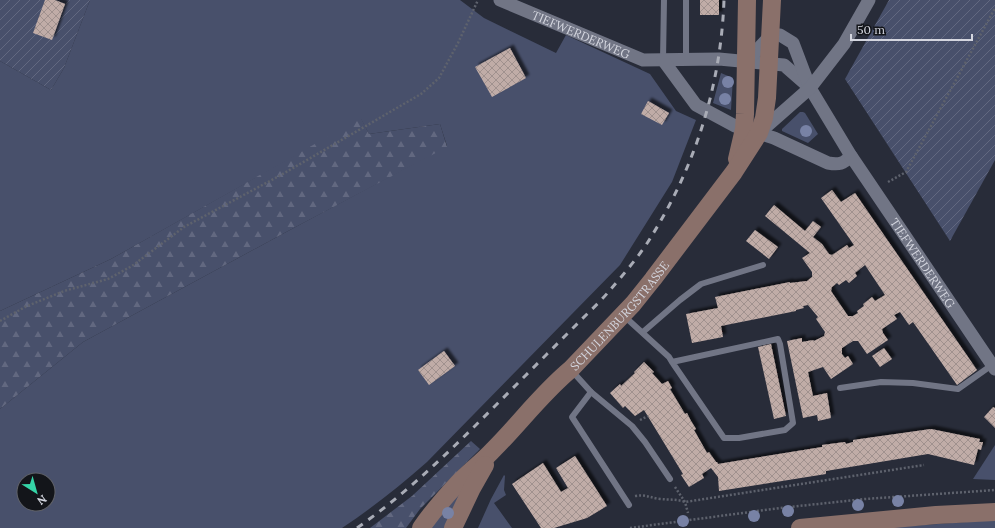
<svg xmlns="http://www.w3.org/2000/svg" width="995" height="528" viewBox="0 0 995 528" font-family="Lora,serif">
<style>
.grass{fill:#48506b;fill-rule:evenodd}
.forest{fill:url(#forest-firs)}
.garden{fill:url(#garden-furrows)}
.building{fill:url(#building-cross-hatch);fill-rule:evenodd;filter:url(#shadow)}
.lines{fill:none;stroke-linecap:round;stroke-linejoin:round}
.path{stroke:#5e626d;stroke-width:2.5;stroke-dasharray:2 2;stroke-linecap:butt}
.lane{stroke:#717585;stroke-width:6}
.street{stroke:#717585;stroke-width:13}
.secondary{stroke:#8a706a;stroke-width:18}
.rail{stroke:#a9acb6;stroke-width:3;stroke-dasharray:7 7;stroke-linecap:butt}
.tree{fill:#7882a5}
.labels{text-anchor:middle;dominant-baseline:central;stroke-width:4;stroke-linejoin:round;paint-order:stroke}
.street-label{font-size:12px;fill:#d4d6df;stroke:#13151a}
</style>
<defs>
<pattern id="forest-firs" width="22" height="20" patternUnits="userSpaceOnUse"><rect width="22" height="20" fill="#48506b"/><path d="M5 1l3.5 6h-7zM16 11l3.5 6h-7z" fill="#626880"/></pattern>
<pattern id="garden-furrows" width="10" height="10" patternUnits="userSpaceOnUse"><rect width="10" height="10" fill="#48506b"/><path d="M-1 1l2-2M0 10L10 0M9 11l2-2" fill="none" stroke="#626880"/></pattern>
<pattern id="building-cross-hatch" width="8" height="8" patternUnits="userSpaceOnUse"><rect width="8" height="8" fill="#c0aca7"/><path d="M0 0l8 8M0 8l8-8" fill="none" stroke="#a0918e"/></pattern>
<filter id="shadow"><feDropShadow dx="3.5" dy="-3.5" stdDeviation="1" flood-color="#0009"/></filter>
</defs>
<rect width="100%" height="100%" fill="#282c39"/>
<!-- grass -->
<g class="grass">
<path d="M90,0H460L484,18L556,53L566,35L650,74L676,111L696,120L672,182L620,265L427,462C400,486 372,508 342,528H0V409L83,342L288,231L447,146L440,124L369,134L361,119L111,259L0,311V61L51,90L64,68ZM24,480H48V504H24Z"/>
<path d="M721,73L733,78L731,110L713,103Z"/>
<path d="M800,112H803L805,113L818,134L808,143L782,131V129Z"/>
<path d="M995,445V480L973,479Z"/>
<path d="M504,475L505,476L504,490L506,495L494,503L512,528H478L491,499Z"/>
<path d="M460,492L462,494L446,528H430Z"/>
<path d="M995,520V528H881Z"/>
</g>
<!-- forest -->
<g class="forest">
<path d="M361,118L369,134L440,124L447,147L288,231L83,342L0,409V311L111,259Z"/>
<path d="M471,441L480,449L420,509L406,528H370L412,496Z"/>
</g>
<!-- garden -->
<g class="garden">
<path d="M0,0H90L64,68L51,90L0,61Z"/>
<path d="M889,0H995V160L950,241L845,79Z"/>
</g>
<!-- building -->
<g class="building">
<path d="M45,0H55L65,4L52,40L33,33Z"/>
<rect x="700" y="0" width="19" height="15"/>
<path d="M510,48L526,78L492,97L475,67Z"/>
<path d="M648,101L669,113L662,125L641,114Z"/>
<path d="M832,190L841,202L855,193L977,370L957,385L913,322L909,325L900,312L894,315L897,319L882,329L883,333L888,340L867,354L858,341H853L842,348V354L845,358L848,356L853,364L831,379L823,367L808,372L813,396L827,393L831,418L818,421L817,415L803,418L787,341L802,338V342L813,340L814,341L824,336L825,332L816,319L818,317L808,305L803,306L804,308L796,310V311L721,326L723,337L692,343L686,314L718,308L715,297L790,282V283L807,281L812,277V272L802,258L810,253L765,216L774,205L805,231L813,221L821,227L813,237L822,244L829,254L832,255L847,245L849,248L854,245L821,198ZM865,265L885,295L875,301L872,297L863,304L864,306L857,311L858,313L853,316H848L831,291L832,287L837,283L839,285L846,280L849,283L857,276L855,273Z"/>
<path d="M755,230L778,247L769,259L746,241Z"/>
<path d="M771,344L786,416L774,419L758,347Z"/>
<path d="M884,348L892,359L880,367L872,356Z"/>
<path d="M444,351L455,366L429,385L418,370Z"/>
<path d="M644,362L654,372L652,373L662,384L668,381L672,388L670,389L685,414L687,413L691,421L696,429L694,430L707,453L709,452L716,462H717L718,464L822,447V445L845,442L846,444L853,442V440L931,429L980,439L979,442H983L981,450L978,449L974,465L928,454L826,471V474L719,491L718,477L711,468L702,474L704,478L689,487L681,475L683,474L644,410L635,416L625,406L623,408L610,393L620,384L621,386L635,373L634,372Z"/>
<path d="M993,407L995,408V428L984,417Z"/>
<path d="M575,456L607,506L587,518L554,528H541L512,484L543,463L561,492L568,488L556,468Z"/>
</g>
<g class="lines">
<!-- path -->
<g class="path">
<path d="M888,182L906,172L995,8"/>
<path d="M0,321L25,307L64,291L108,279L132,266L184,227L281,175L421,94L439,78L458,43L478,0"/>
<path d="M640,420L648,416"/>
<path d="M675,487L685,502L688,513"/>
<path d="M635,496C645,494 651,498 660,499C670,500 677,499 685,502L924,465"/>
<path d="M630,528L780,508L865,499L995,490"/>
</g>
<!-- lane -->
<g class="lane">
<path d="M686,0V60"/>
<path d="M663,60L664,0"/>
<path d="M624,316L669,357L672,362L724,438H739L785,430L793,423L780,344L778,339L672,362"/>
<path d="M643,332L680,300L701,284L763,265"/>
<path d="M572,371L591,392L572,417L629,505"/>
<path d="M840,388L881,382L913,383L958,389L992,365"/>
<path d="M591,392L632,426L645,442L670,479"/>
</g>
<!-- street -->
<g class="street">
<path id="s1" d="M500,0L643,60L719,59L784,65L808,86"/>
<path d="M663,60L696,105L735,126L774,138L828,163C839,165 843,164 851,156"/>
<path id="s2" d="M747,61L771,35H780L793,43L810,88L851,156L995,369"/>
<path d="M760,132L810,88L844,44L869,0"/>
</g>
<!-- secondary -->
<g class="secondary">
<path d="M737,159L744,129L745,114L747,0"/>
<path id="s3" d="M421,528C432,512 445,497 458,483C470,471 483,461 494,449C520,423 542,393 571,369L633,304L653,279L734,172L759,133L764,118L767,98L772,0"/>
<path d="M453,528L472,488L485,465"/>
<path d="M800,528L936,515L995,512"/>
</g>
<!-- rail -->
<path class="rail" d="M357,528C414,488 462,439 511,390C534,367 557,344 580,321C590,311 601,301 610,290C623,275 641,254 651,237C696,165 721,84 724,0"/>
</g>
<!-- trees -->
<g class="tree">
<circle cx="728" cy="82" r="6"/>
<circle cx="725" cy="99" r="6"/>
<circle cx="806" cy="131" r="6"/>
<circle cx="898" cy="501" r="6"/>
<circle cx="858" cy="505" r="6"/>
<circle cx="788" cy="511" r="6"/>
<circle cx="448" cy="513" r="6"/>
<circle cx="754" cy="516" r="6"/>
<circle cx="683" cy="521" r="6"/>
</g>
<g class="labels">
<!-- street labels -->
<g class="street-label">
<text stroke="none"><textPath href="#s1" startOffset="88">TIEFWERDERWEG</textPath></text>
<text stroke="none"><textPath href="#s2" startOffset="316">TIEFWERDERWEG</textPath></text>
<text stroke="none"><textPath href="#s3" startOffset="291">SCHULENBURGSTRASSE</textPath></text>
</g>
</g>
<!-- north arrow -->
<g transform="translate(36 492) rotate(143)"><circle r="19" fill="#13151a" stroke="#606269"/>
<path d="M0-3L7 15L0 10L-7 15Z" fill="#35d4a7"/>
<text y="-6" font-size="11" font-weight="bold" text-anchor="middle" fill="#d4d6df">N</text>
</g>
<!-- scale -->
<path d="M851 34v6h121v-6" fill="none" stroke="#d4d6df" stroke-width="2"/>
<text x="857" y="34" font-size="12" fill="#d4d6df" stroke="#13151a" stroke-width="3" paint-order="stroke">50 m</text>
</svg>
